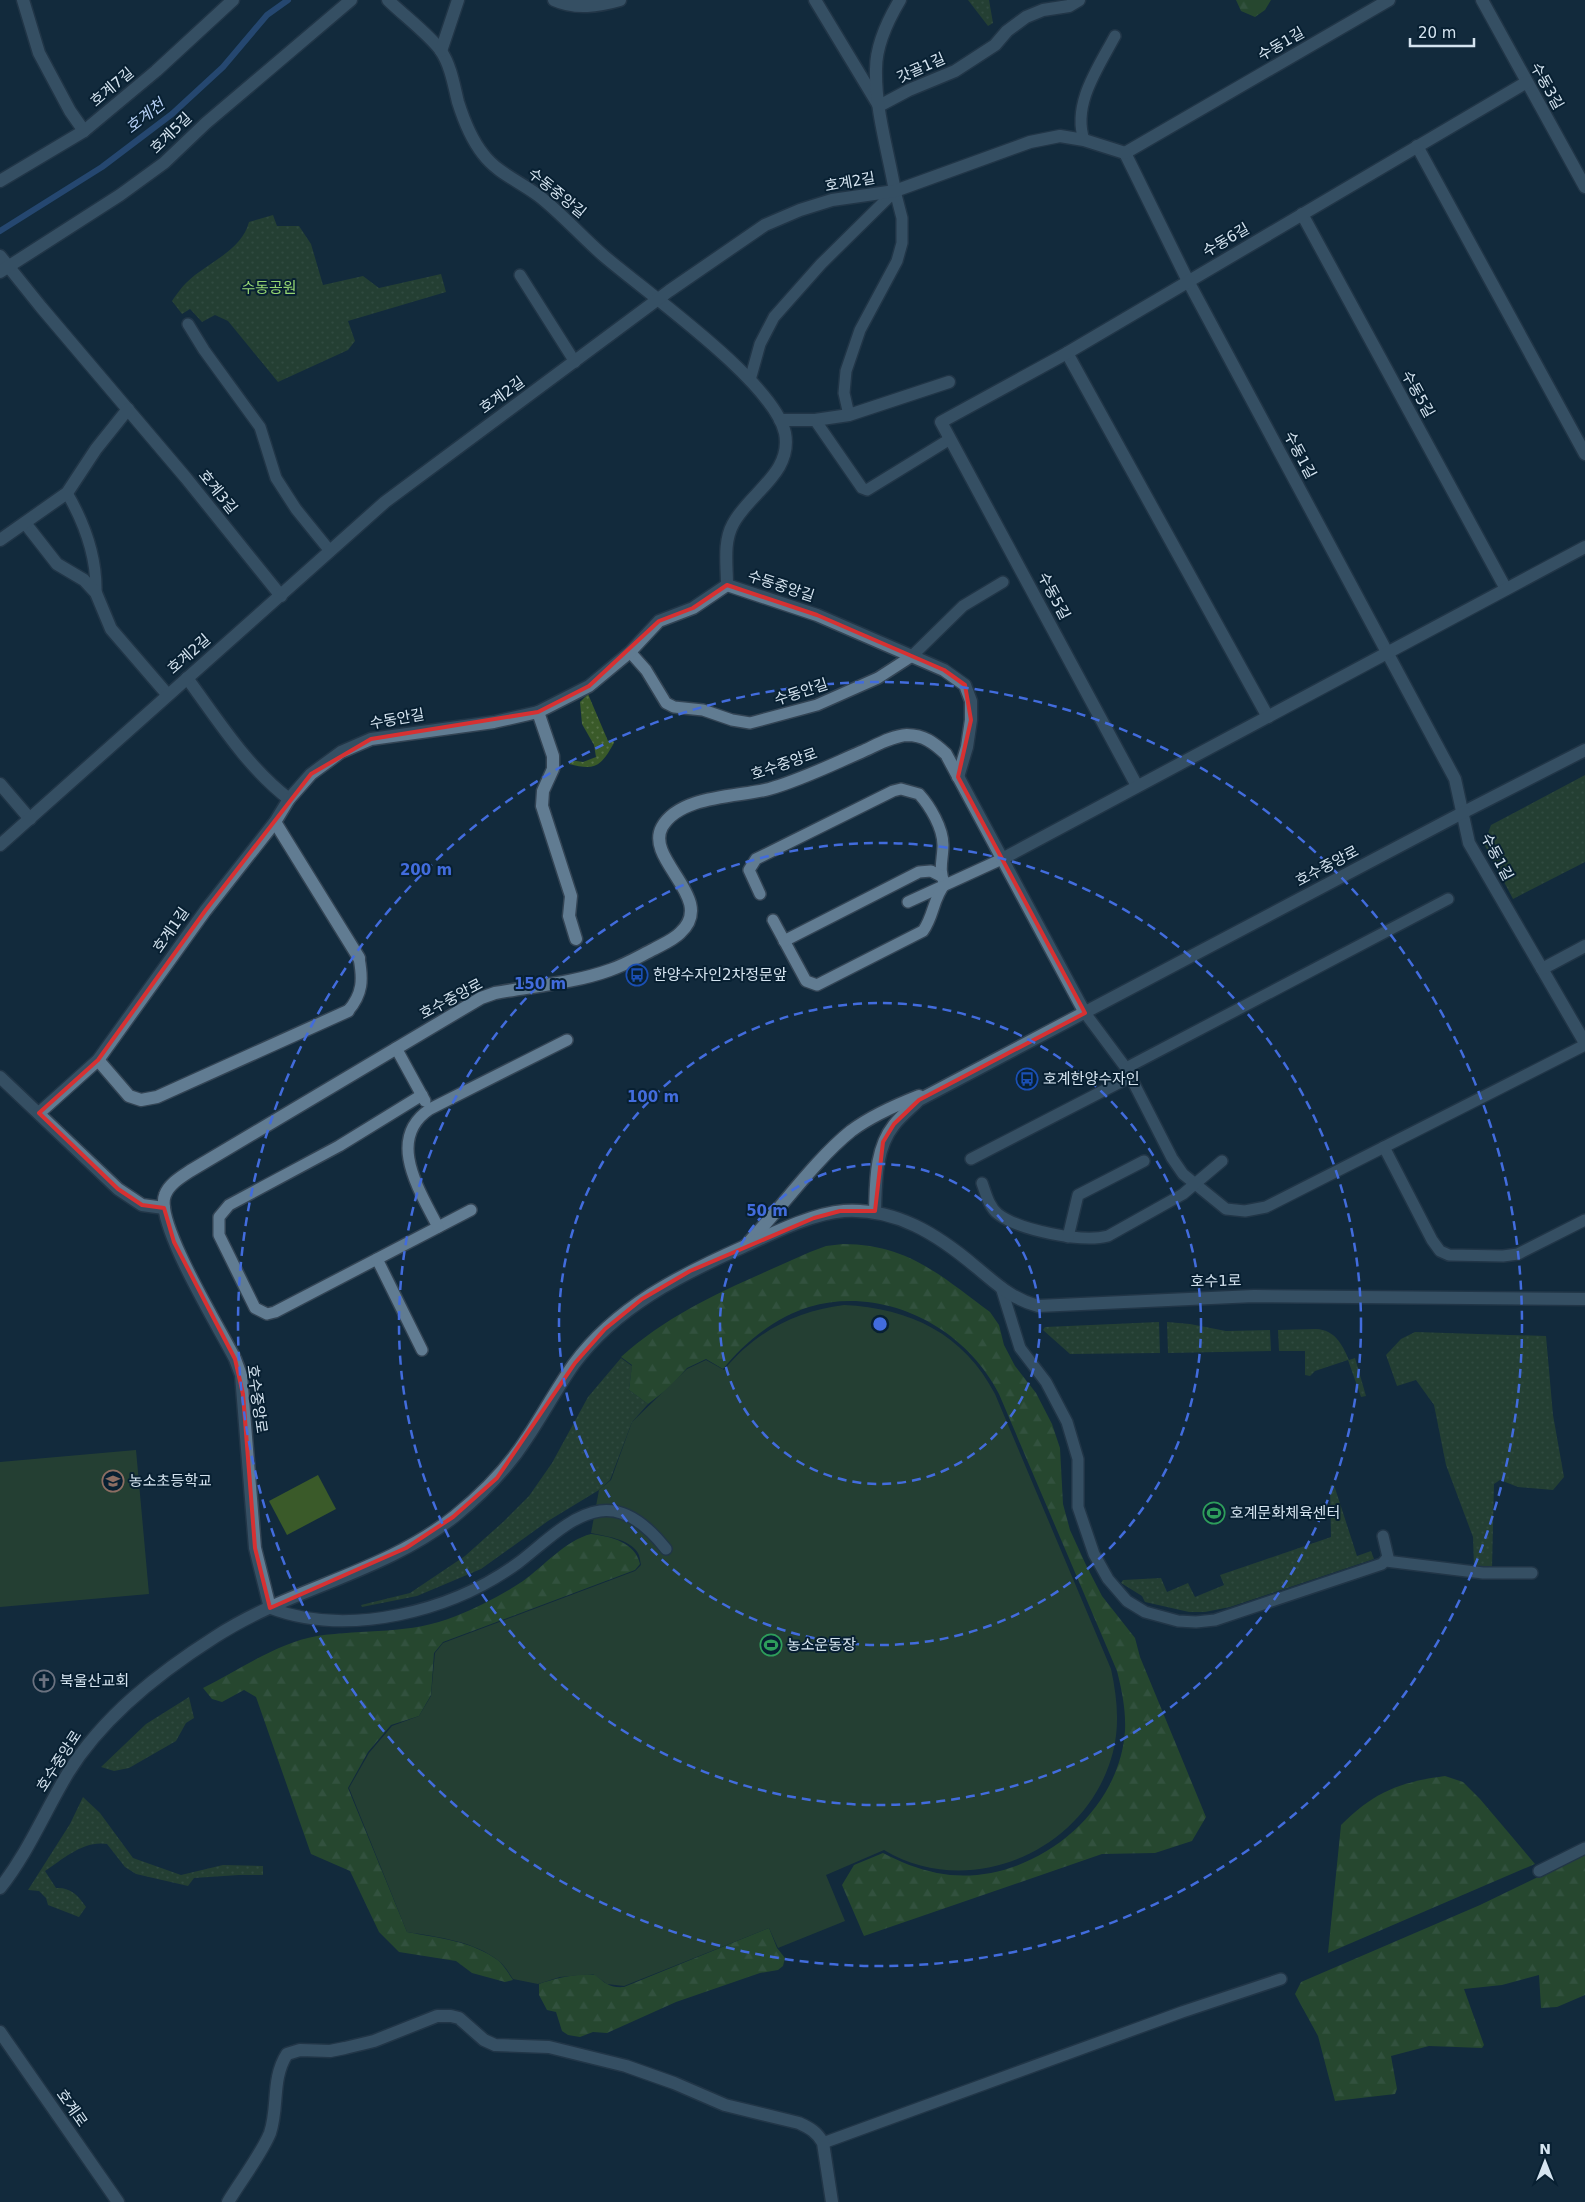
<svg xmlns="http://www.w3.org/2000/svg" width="1585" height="2202" viewBox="0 0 1585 2202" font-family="'DejaVu Sans','Noto Sans KR',sans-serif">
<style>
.grass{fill:url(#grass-dots)}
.forest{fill:url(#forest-firs)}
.garden{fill:#3a5a29}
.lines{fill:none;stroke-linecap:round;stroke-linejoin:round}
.stream{stroke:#3c6caf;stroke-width:6}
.service-casing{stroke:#334454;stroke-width:14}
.minor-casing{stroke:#334454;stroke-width:15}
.tertiary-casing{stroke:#334454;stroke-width:15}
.service{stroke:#617c92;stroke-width:11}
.minor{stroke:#617c92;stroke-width:12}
.tertiary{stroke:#617c92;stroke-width:12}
.marked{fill:none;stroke:#d63132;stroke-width:4;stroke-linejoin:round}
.ring{fill:none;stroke:#426cdd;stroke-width:2.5;stroke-dasharray:9 6}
.labels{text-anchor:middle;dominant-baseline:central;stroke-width:4;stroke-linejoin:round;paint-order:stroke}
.street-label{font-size:15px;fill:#d5e4f0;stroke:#082032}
.park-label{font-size:15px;fill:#96d772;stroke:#082032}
.poi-label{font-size:15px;fill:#d5e4f0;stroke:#082032;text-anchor:start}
.water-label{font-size:16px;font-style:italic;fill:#b5cff4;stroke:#082032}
.centre{fill:#426cdd;stroke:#082032;stroke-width:2.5}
.ring-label{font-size:15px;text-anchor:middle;font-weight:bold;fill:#426cdd;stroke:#082032;stroke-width:4;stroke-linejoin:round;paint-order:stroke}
</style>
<defs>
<pattern id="grass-dots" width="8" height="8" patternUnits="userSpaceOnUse" patternTransform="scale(1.25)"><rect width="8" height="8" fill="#3a5a29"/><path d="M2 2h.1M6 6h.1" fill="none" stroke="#567248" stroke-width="1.8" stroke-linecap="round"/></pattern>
<pattern id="forest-firs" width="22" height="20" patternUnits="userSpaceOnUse" patternTransform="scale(1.25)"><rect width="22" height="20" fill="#3e6c20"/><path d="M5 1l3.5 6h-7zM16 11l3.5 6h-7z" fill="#598141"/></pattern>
</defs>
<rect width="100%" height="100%" fill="#122a3c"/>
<!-- grass -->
<g class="grass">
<path d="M968,0H989L993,23L988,26Z"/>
<path d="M273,215L277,226H299L311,244L323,285L363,276L379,288L441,274L446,292L348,321L355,341L348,350L278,382L228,321L215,315L202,322L190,309L182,314L172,301C176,295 181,288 186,283C207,262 241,252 249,222Z"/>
<path d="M588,694L608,741L613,739L614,743C601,766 596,771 569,764L570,760L583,762L596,757L594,745L582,724L580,702Z"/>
<path d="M1585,775V862L1513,899L1484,844L1491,825Z"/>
<path d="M1159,1322L1160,1353L1070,1354L1043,1330L1045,1327Z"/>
<path d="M1167,1322L1190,1324L1226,1331L1270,1330L1271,1351L1168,1353Z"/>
<path d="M1316,1329C1335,1330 1342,1344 1349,1360L1355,1358L1366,1396L1361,1397L1348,1360L1315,1371L1310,1376L1305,1375V1351H1279L1278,1330Z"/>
<path d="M1415,1332L1546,1336L1553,1415L1564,1477L1553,1490L1518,1487L1500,1480L1494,1484L1492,1568L1474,1567L1473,1537L1446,1465L1434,1405L1416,1380L1397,1386L1386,1355L1401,1339Z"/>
<path d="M621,1358L632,1366L629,1390L648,1404L632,1422L610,1480L599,1490L548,1521L481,1569L417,1596L362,1607L361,1605L410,1593L465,1556L503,1522L529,1496L552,1463L588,1397Z"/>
<path d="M1334,1485L1357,1556L1371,1551L1374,1559L1230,1607L1205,1612H1189L1145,1602L1142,1596L1121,1583L1123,1580L1161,1578L1167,1592L1188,1583L1195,1597L1224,1585L1220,1575L1331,1537L1330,1486Z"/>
<path d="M189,1697L194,1718L186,1723L176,1741L129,1768L114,1771L101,1767L146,1724Z"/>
<path d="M83,1797L100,1813L133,1858L181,1875L223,1865L263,1866V1875H239L194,1878L188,1886L136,1874L125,1867L107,1844C84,1840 63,1859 45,1871L56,1888C70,1887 78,1895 86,1907L79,1917L48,1905L46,1898L39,1891L28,1890L70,1824Z"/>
</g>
<!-- forest -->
<g class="forest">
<path d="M1236,0H1271L1265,10L1255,17L1241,11Z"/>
<path d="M843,1244C908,1244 941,1276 990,1312L999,1325L1004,1345L1015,1366L1036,1393L1052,1424L1060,1448L1063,1504L1070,1530L1086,1565L1102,1596L1135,1638L1140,1657L1206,1817L1192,1841L1155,1853L1102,1854L864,1936L842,1885L854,1865L883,1853C900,1862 918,1869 937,1873C1023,1890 1119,1819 1125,1731C1126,1710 1122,1691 1117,1671L999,1394C965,1327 884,1285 809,1307C776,1317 745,1342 723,1369L706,1359L687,1368L670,1387L648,1404L629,1390L632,1365L621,1357C676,1307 744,1282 810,1252L826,1246Z"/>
<path d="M591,1534C612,1537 635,1542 640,1564L635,1570L443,1642L434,1653L431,1695L419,1716L391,1725L368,1752L348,1788L407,1932C437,1938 473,1941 499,1961C504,1966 509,1974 513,1980L505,1982L472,1973L456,1961L399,1952L379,1932L350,1871L311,1854L256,1697L244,1690L222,1702L212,1699L203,1688C239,1670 277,1643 317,1636C364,1629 410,1635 456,1616C479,1607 502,1595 523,1581C544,1566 566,1540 591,1534Z"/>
<path d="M1445,1776L1463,1782L1480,1799L1535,1864L1328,1953L1341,1825C1374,1792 1400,1782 1445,1776Z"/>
<path d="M1585,1854V1995L1557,2007L1541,2008L1539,1975L1502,1985L1464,1989L1484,2045L1482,2048L1429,2046L1391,2056L1397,2089L1395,2094L1335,2101L1318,2036L1295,1994L1301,1982L1480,1905Z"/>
<path d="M769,1928L777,1948L785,1958L783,1966L778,1970L760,1973L676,2002L607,2033L593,2032L580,2037L568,2035L562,2031L556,2012L547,2010L539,1995V1984C553,1979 581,1972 596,1975C605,1984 611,1988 624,1987Z"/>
</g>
<!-- garden -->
<g class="garden">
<path d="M844,1305C910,1308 964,1334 995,1394L1111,1669C1117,1697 1120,1724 1113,1752C1088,1850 971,1902 884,1850L826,1875L845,1921L778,1948L769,1928L624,1986L607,1984L593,1974L560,1977L538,1984L513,1979C509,1973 505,1966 499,1961C474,1941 438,1937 407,1932L349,1788L369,1753L392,1726L419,1716L431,1696L435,1653L443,1643L635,1571L641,1565C640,1561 640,1556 638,1553C630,1539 605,1536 591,1533L599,1490L611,1480L632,1422L687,1369L706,1360L724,1370C755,1332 796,1311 844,1305Z"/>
<path d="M136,1450L149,1594L0,1607V1462Z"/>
<path d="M318,1475L336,1509L287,1535L269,1501Z"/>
</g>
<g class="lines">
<!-- stream -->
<path class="stream" d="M0,231L102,167L172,114L223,67L267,15L288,0"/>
<!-- service casing -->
<g class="service-casing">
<g id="service">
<path d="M1084,140C1072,104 1098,68 1115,36"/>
<path d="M520,275L575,362"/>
<path d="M188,324L204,350L260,427L276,478L296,509L330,551"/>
<path d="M750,380L760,344L774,317L821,264L895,191"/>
<path d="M849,415L844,393L846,371L860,330L897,261L902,243V218L895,191"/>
<path d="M815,420L862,488L867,490L950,439"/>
<path d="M67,493C85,524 97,556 96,593"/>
<path d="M630,652L646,670L666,703L674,707L703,710L732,720L750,723L817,705L878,678L912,656L963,606L1003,582"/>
<path d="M760,894L749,870L756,859L893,791L901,789L919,794C930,806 943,828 943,845C943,859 938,871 945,884"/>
<path d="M908,902L1002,859"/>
<path d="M773,920L806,981L817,985L923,931C934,916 933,898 945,884"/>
<path d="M784,941L919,872L931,871L941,876"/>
<path d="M348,1011C363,994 363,979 359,958"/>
<path d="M1085,1013L1126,1068L1172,1158L1183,1174L1226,1209L1245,1211L1266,1207L1585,1045"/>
<path d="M396,1048L425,1101"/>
<path d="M1126,1068L1448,899"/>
<path d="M422,1095L339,1146L229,1205L219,1217V1235L255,1308L267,1314L275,1312L471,1210"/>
<path d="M1384,1147L1432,1240L1440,1251L1449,1255L1503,1256L1518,1254L1585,1220"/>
<path d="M971,1159L1130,1077"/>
<path d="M982,1183C986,1194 989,1207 998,1214C1019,1230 1082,1243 1108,1236L1183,1194L1222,1161"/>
<path d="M438,1227C420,1191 385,1139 430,1109L567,1040"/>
<path d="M1068,1237L1078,1195L1144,1161"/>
<path d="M377,1259L422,1350"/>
<path d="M1001,1287L1020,1348L1046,1382L1067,1422L1078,1459V1507L1094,1554L1108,1579L1127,1601L1145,1612L1178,1621L1196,1622L1215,1620L1382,1564L1388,1557L1383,1536"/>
<path d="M1386,1561L1483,1573H1532"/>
<path d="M270,1608C349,1638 452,1611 518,1563C542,1545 570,1515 600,1511C628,1507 651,1530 666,1549"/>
<path d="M1539,1871L1585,1848"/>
<path d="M823,2143L1182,2012L1281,1979"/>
</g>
</g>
<!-- minor casing -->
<g class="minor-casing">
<g id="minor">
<path d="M23,0L39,53L70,111L84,131"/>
<path d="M388,0C402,14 431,36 441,51C451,66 454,86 458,102C464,121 471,139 483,154C497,173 521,182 539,196C562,214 582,237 604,256C647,293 774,382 785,433C793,473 749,493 733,524C723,542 727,565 727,585L817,615L944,670L965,685L971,701V720L967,747L958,777"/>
<path d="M554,0C576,10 599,6 620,0"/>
<path d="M815,0L879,106L909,90L955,71L995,45L1007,31L1026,17L1043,10L1069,6L1079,0"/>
<path d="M1389,0L1125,153L1188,281L1455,779L1469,843L1585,1043"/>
<path d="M1482,0L1585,187"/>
<path d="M441,51L458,0"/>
<path d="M1417,146L1585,454"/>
<path d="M0,181L84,131L156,71L233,0"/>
<path d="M895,191C888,151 875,109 876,69C876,46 888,20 900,0"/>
<path d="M1302,214L1506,589"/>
<path d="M0,256L41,307L186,478L281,596"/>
<path d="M0,272L120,195L164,163L206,123L351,0"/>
<path d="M1067,353L1268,717"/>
<path d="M780,420H815L849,415L949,382"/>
<path d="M25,523L57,564L84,580L96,593L111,629L167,694"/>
<path d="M0,540L67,493L96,449L128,409"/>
<path d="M187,678C218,720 247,767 289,799L311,774L341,752L371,739L494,722L538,712L589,686L630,652L659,621L693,608L727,585"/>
<path d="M538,712L553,756V769L543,791L542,806L571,896L569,916L576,939"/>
<path d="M0,784L30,819"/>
<path d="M1137,786L941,422L1067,353L1527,82"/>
<path d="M1464,812L1585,750"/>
<path d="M275,822L359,958"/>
<path d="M0,845L385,502L669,291L765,225L800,210L832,200L895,191L1030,142L1060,136L1084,140L1125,153"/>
<path d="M1002,859L1585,547"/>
<path d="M1542,969L1585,946"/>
<path d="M98,1060L129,1096L141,1100L157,1097L348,1011"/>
<path d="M0,1077L118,1189L142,1205L164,1208"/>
<path d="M39,1113L98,1060L205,911L275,822L289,799"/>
<path d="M270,1608L255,1548L241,1375L235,1359C220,1329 154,1222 165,1195C169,1184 181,1177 190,1171L481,998L495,993C533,986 574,983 610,970C625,965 640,956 654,949C663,944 673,940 680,933C718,899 644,860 662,827C680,795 738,797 769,789C801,780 831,765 861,752C875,746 891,736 907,735C924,735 934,743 946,754L1085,1013"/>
<path d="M228,2202C240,2182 262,2153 270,2133C279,2106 271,2079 287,2054L300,2050L330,2051L345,2048L374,2041L437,2016H451L459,2018L484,2040L495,2045L549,2047L626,2066L674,2083L725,2105L799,2123C810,2128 817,2132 823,2143L832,2202"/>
</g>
</g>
<!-- tertiary casing -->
<g class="tertiary-casing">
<g id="tertiary">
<path d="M875,1211C876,1182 875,1149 894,1125C901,1116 911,1108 919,1100L1464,812"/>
<path d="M749,1242C781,1208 816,1159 851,1131C871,1116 896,1105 919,1096"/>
<path d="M0,1888C28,1853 45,1811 68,1773C103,1716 160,1672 215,1637C290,1588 384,1573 455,1516C482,1494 508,1468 527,1438C543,1414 557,1388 574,1364C616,1307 680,1275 743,1247C771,1234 813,1213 844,1211C896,1208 937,1234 976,1267C997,1284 1010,1298 1038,1306L1254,1296L1585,1299"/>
<path d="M0,2032L118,2202"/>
</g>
</g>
<!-- service -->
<use href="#service" class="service"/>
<!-- minor -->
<use href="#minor" class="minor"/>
<!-- tertiary -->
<use href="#tertiary" class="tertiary"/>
</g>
<!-- marked area -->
<path d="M0 0H1585V2202H0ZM727,585L817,615L944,670L965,685L971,720L958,777L1085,1013L919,1100L894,1124L883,1142L875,1211H840L814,1218L690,1271L642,1299L605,1329L575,1363L497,1478L453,1517L406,1548L270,1608L255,1548L243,1394L235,1359L174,1242L164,1208L142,1205L118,1189L39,1113L98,1060L205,911L311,774L371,739L538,712L589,686L659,621L693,608Z" fill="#122a3c" fill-opacity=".55" fill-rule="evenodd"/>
<path class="marked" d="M727,585L817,615L944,670L965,685L971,720L958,777L1085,1013L919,1100L894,1124L883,1142L875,1211H840L814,1218L690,1271L642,1299L605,1329L575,1363L497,1478L453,1517L406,1548L270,1608L255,1548L243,1394L235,1359L174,1242L164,1208L142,1205L118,1189L39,1113L98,1060L205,911L311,774L371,739L538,712L589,686L659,621L693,608Z"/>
<!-- distance rings -->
<g class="ring">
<circle cx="880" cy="1324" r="160"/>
<circle cx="880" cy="1324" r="321"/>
<circle cx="880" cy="1324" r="481"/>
<circle cx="880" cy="1324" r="642"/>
</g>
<!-- icons -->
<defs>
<g id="bus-ring" transform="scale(1.125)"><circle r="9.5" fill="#082032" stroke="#1a4fb4" stroke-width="1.5"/><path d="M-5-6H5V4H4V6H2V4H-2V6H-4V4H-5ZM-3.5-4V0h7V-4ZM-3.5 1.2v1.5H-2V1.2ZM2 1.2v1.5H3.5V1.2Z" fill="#1a4fb4"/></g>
<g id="school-ring" transform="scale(1.125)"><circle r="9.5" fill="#082032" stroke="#8d6e63" stroke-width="1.5"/><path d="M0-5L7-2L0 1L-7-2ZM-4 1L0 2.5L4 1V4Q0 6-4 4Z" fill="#8d6e63"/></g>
<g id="stadium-ring" transform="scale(1.125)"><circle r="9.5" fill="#082032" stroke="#2e9e5b" stroke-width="1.5"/><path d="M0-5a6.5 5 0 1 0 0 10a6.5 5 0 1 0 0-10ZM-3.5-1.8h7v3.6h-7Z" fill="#2e9e5b"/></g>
<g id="church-ring" transform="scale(1.125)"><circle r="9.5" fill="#082032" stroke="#6b7280" stroke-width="1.5"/><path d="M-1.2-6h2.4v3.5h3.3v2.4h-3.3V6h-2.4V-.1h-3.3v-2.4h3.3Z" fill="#6b7280"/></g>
</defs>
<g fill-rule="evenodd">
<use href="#bus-ring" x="637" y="975"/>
<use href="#bus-ring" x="1027" y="1079"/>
<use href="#school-ring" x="113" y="1481"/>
<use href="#stadium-ring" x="1214" y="1513"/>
<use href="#stadium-ring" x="771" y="1645"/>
<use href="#church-ring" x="44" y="1681"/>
</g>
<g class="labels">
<!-- street labels -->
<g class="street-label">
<text transform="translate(1281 44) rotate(-30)">수동1길</text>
<text transform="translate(921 68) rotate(-24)">갓골1길</text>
<text transform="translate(1547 86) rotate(61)">수동3길</text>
<text transform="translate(112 87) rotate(-40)">호계7길</text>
<text transform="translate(171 133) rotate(-44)">호계5길</text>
<text transform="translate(850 182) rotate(-10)">호계2길</text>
<text transform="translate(557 193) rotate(39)">수동중앙길</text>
<text transform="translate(1226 240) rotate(-30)">수동6길</text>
<text transform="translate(1418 394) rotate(61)">수동5길</text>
<text transform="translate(502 395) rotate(-36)">호계2길</text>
<text transform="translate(1300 455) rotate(62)">수동1길</text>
<text transform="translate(218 492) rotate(51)">호계3길</text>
<text transform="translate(781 586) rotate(18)">수동중앙길</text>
<text transform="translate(1054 596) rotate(62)">수동5길</text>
<text transform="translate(189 654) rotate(-41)">호계2길</text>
<text transform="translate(801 692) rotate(-18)">수동안길</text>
<text transform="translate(397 719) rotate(-10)">수동안길</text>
<text transform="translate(784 764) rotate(-19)">호수중앙로</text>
<text transform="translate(1497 857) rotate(62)">수동1길</text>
<text transform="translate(1327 866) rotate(-28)">호수중앙로</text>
<text transform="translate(171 930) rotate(-55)">호계1길</text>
<text transform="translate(451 999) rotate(-28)">호수중앙로</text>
<text transform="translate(1216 1281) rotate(-1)">호수1로</text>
<text transform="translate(257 1399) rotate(82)">호수중앙로</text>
<text transform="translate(59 1761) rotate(-57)">호수중앙로</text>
<text transform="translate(72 2108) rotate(55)">호계로</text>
</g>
<!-- park labels -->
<g class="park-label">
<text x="269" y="288">수동공원</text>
</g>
<!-- poi labels -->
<g class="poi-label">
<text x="653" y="975">한양수자인2차정문앞</text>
<text x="1043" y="1079">호계한양수자인</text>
<text x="129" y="1481">농소초등학교</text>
<text x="1230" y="1513">호계문화체육센터</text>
<text x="787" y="1645">농소운동장</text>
<text x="60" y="1681">북울산교회</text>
</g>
<!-- water labels -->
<g class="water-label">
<text transform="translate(145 116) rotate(-38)">호계천</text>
</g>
</g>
<circle cx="880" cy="1324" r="8" class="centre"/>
<g class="ring-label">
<text x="426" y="875">200 m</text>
<text x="540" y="989">150 m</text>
<text x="653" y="1102">100 m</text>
<text x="767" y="1216">50 m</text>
</g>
<!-- north arrow -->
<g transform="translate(1545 2162)" stroke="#082032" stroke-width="4" paint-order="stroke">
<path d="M0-4L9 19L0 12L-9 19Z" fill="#d5e4f0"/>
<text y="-8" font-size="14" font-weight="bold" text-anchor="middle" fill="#d5e4f0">N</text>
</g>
<!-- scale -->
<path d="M1410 38v8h64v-8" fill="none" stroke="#d5e4f0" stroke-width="2.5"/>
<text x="1418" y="38" font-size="15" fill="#d5e4f0" stroke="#082032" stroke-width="4" paint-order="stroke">20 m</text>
</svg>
